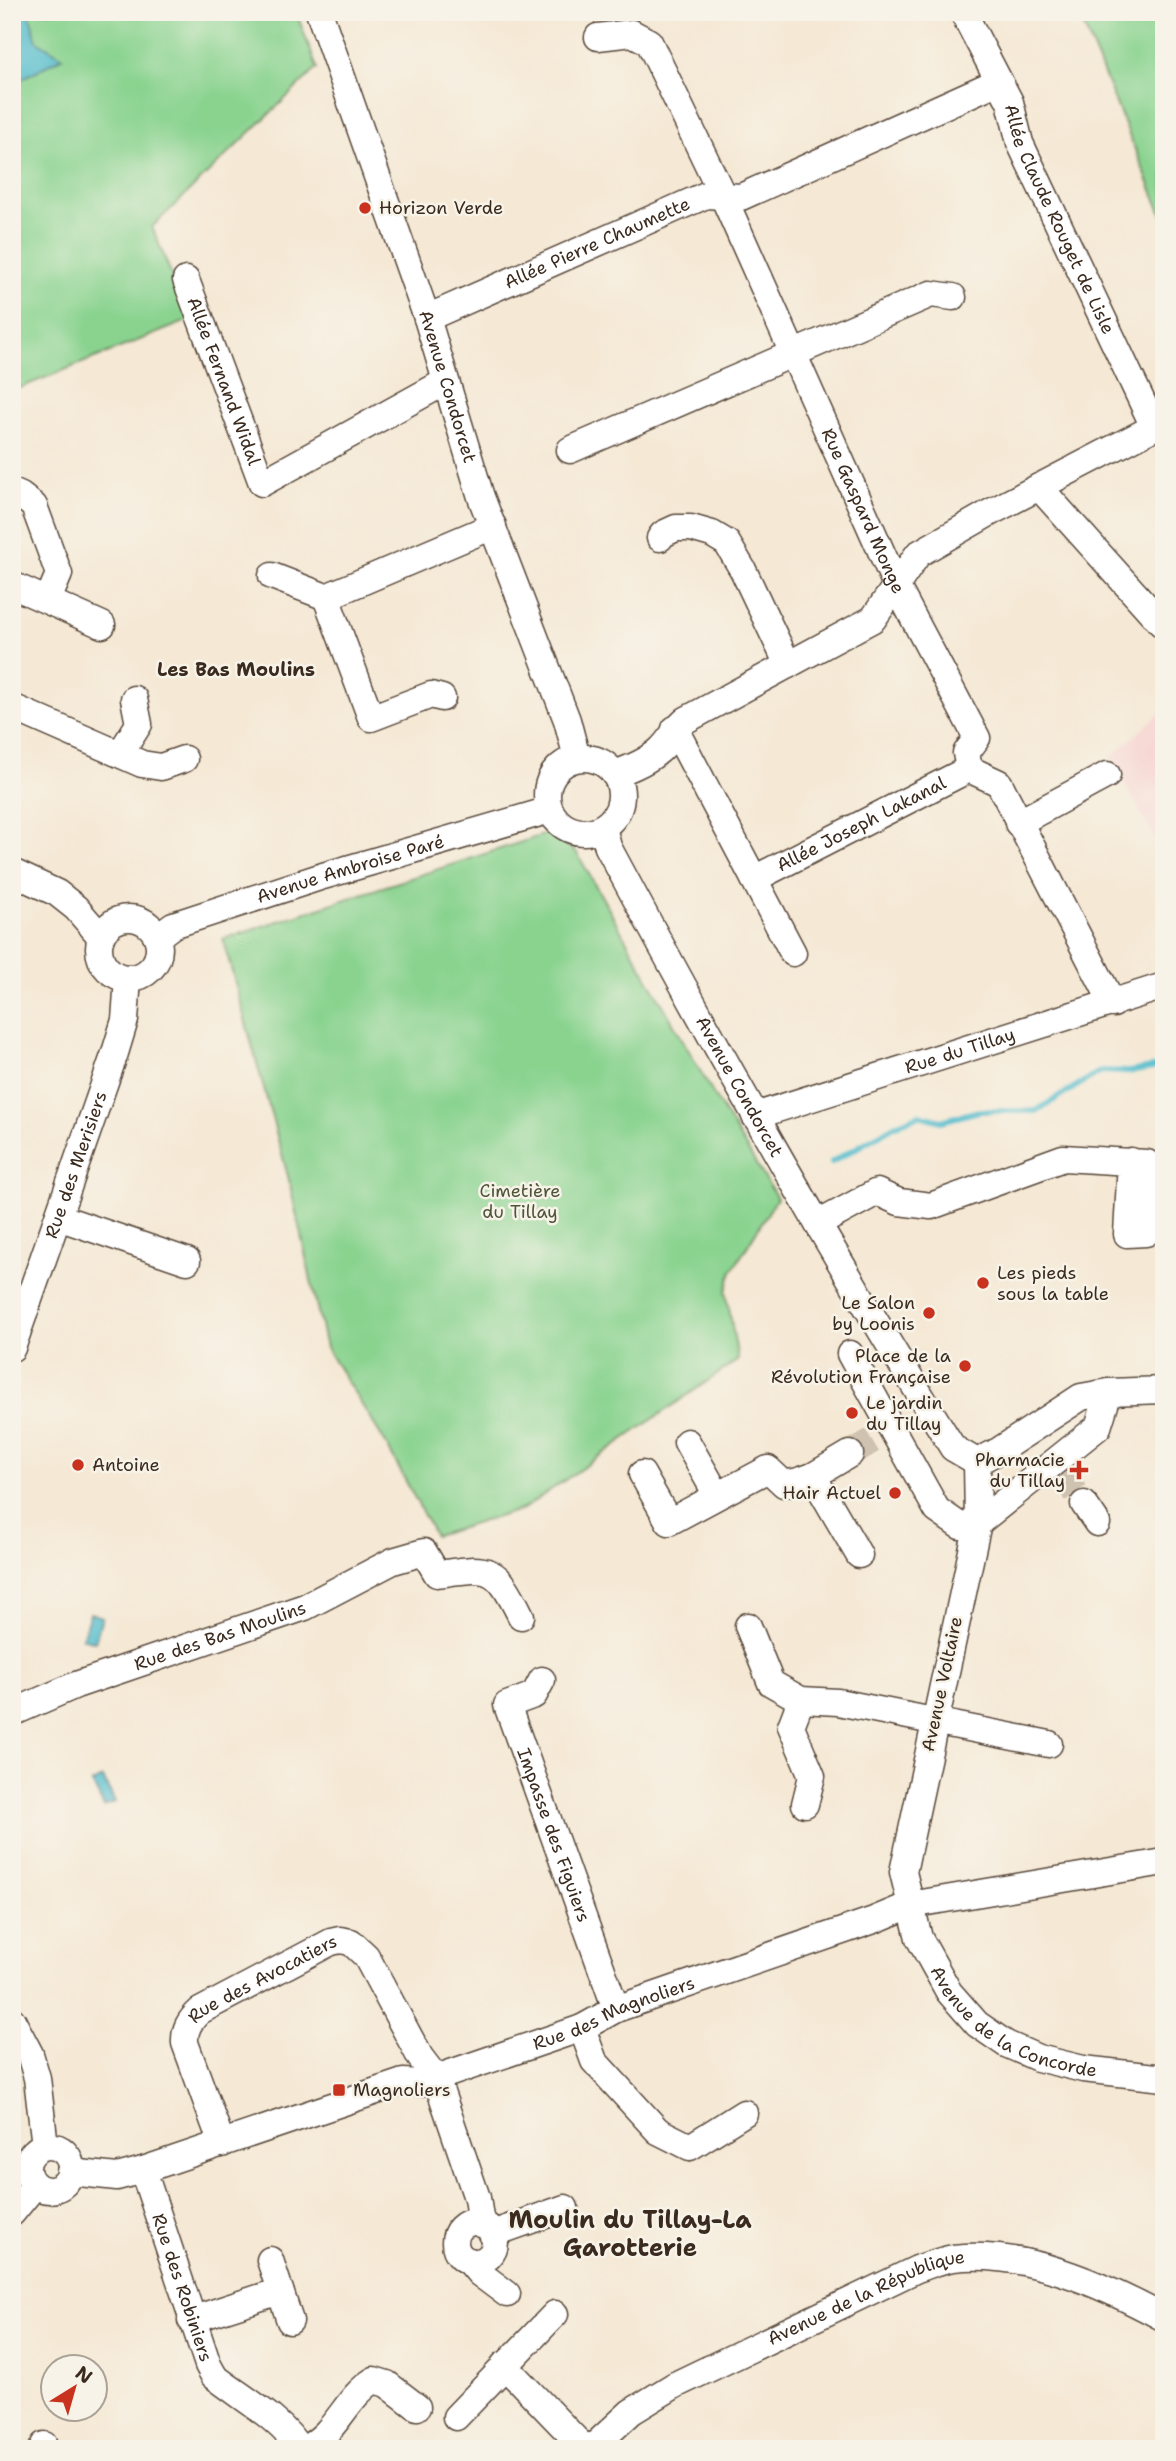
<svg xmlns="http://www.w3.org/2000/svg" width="1176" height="2461" viewBox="0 0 1176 2461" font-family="'Shantell Sans',sans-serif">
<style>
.built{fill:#f7d0cf}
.green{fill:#89d38f;stroke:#627e56;stroke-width:2}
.water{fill:#51bccc;stroke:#467375;stroke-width:2}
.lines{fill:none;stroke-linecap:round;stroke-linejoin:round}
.stream{stroke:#51bccc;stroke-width:6}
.minor-tunnel{stroke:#d0c2b0;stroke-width:26;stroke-dasharray:26 13;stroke-linecap:butt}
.minor-casing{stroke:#574639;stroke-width:29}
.minor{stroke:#fff;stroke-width:26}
.poi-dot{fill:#c8321e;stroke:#f7f3e8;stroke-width:2.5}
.labels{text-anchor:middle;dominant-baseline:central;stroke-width:5;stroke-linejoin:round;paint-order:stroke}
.poi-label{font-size:18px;fill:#3b2a1e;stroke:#f7f3e8;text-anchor:start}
.street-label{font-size:18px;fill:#3b2a1e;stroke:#f7f3e8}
.park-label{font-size:18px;fill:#4e543a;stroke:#f7f3e8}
.neighbourhood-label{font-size:19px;font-weight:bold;fill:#3b2a1e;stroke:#f7f3e8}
.district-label{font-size:24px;font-weight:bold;fill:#3b2a1e;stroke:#f7f3e8}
</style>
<rect width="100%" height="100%" fill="#f7f3e8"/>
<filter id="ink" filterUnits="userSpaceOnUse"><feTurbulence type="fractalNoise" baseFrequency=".0143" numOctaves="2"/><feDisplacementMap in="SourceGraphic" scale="14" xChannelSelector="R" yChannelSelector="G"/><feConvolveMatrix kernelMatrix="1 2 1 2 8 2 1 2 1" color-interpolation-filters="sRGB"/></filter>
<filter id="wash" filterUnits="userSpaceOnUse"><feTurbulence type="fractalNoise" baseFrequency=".00686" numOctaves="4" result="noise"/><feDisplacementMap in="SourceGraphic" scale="28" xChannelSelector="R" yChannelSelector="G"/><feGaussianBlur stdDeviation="1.57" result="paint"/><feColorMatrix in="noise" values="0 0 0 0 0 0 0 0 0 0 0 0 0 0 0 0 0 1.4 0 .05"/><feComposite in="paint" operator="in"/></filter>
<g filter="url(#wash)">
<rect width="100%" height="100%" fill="#f5e8d4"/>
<!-- built -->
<path class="built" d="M1164,710V857L1111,757Z"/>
<!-- green -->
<g class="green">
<path d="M12,12H296L317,68L152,227L190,320L12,391Z"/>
<path d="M1078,12H1164V219Z"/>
<path d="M549,833L577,853L715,1097L777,1198L732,1271L726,1291L738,1360L523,1509L435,1536L384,1440L326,1348L288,1176L223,939Z"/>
</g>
<!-- water -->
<g class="water">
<path d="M26,12H29L37,41L63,57L12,84V24Z"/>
<path d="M90,1613L102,1617L95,1642L82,1638Z"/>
<path d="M103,1778L115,1802L104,1807L92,1783Z"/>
</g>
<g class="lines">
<!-- stream -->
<path class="stream" d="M832,1162L896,1125L919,1115L941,1121L979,1111H1036L1101,1071L1129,1072L1164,1066"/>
</g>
</g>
<g filter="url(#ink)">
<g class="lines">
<!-- minor-tunnel -->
<g class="minor-tunnel">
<path d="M850,1454L880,1436"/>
<path d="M1061,1472L1084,1504"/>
</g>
<!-- minor casing -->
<g class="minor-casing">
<g id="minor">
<path id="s1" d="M319,12L427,318L481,497L567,720L577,758"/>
<path id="s2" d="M963,12L1010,102L1020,143L1154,427"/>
<path id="s3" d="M598,37L632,33L649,42L723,196L897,587L977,738L966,753L969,769L999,783L1113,1004"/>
<path id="s4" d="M186,280L262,483L445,382"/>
<path id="s5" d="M427,318L706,195L741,197L999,81"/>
<path d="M570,450L931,294L953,297"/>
<path d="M1039,487L1161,623"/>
<path d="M12,492L21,496L34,506L59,574L48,600"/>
<path d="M660,538L663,534L676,528H691L712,534L727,543L743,570L788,665"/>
<path d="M272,576L326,597L493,526"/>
<path d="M12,585L102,625"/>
<path d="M326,597L371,718L431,695L442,698"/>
<path d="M12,707L142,764L161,767L184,759"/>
<path id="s6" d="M675,729L754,879L969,769"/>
<path d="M120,754L139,724L134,699"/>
<circle cx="584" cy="795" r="37"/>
<path d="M614,774C629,769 648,761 660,750C670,741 675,729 686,720L873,619L918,554L991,512L1164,422"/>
<path d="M1018,823L1107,775"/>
<path id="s7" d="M603,827L608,847C717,1051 830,1252 953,1448L977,1462"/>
<path d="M12,872L57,893L76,908L101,937"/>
<path d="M754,879L793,953"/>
<circle cx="129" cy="948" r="30"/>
<path id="s8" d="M157,937L173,925L323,876L550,810"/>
<path id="s9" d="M755,1116L1164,986"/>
<path d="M58,1217L187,1261"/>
<path d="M818,1224L877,1192L899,1202L931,1206L1063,1158L1147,1163L1146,1233L1127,1234L1131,1161"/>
<path id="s10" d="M12,1348L115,1053L125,1020L128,978"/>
<path d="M850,1354L937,1510L960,1526L978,1523L1098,1427L1109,1392"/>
<path d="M687,1442L717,1495"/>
<path id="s11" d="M977,1462L978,1523L903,1872L919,1938L949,1992L977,2024L1006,2044L1038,2058L1083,2069L1164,2078"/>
<path d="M977,1462L1000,1450L1081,1397L1109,1392L1164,1390"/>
<path d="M642,1474L669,1522L768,1469L784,1484L799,1481L813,1476L850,1454"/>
<path d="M813,1476L859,1555"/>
<path d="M1084,1504L1097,1523"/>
<path d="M748,1626L771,1683L801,1700L838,1702L1049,1744"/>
<path id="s12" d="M542,1680L534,1695L507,1705L616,2009"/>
<path d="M801,1700L791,1726L812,1776L805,1804"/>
<path id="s13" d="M12,1713L76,1685L305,1607L393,1561L424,1552L437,1574C492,1566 496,1566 521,1616"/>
<path d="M12,2020L30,2054L37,2078L45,2146"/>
<path d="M582,2028L594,2061L658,2131L690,2147L744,2113"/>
<path id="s14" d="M222,2144L185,2043C184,2029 190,2020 200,2011L331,1942L340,1940L351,1942L366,1956L420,2057L436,2078L477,2198L481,2224"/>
<circle cx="49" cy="2168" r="22"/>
<path id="s15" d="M143,2170L208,2365L214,2376C240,2397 283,2420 299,2449"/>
<path id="s16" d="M70,2172L117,2177L143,2170L403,2082L420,2083L436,2078L582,2028L616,2009L874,1920L910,1905L1164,1862"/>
<path d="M12,2213L35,2185"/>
<circle cx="475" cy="2242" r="20"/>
<path d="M492,2234L565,2208"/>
<path d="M270,2260L290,2321"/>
<path d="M469,2261L479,2273L507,2294"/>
<path d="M191,2320L280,2291"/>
<path d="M504,2365L585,2449"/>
<path d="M456,2417L555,2314"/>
<path d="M42,2449L44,2445"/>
<path d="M304,2449C337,2433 345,2398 374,2380L387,2384L417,2407"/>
<path id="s17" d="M591,2449L631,2412L675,2385L917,2269C929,2265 941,2260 953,2258C1026,2250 1101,2284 1164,2318"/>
</g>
</g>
<!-- minor -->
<use href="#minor" class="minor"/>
</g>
</g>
<!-- markers -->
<g class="poi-dot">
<circle cx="365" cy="208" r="7"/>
<circle cx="983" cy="1283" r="7"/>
<circle cx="929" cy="1313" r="7"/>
<circle cx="965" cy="1366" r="7"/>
<circle cx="852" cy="1413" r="7"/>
<circle cx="78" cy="1465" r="7"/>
<path d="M1075.5 1459.5h7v7h7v7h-7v7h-7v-7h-7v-7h7z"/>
<circle cx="895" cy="1493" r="7"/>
<rect x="332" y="2083" width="14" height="14" rx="3.5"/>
</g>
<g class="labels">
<!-- poi labels -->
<g class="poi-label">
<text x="379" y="208">Horizon Verde</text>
<text x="997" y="1273">Les pieds<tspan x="997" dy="21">sous la table</tspan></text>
<text x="915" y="1303" text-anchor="end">Le Salon<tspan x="915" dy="21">by Loonis</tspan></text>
<text x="951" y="1356" text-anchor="end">Place de la<tspan x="951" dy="21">Révolution Française</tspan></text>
<text x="866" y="1403">Le jardin<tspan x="866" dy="21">du Tillay</tspan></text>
<text x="1065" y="1460" text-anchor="end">Pharmacie<tspan x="1065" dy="21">du Tillay</tspan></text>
<text x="92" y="1465">Antoine</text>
<text x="881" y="1493" text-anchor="end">Hair Actuel</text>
<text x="353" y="2090">Magnoliers</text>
</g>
<!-- street labels -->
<g class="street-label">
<text stroke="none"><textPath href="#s2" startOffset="229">Allée Claude Rouget de Lisle</textPath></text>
<text stroke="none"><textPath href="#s5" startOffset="186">Allée Pierre Chaumette</textPath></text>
<text stroke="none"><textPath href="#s4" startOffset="108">Allée Fernand Widal</textPath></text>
<text stroke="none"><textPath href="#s1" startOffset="396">Avenue Condorcet</textPath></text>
<text stroke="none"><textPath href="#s3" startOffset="569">Rue Gaspard Monge</textPath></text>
<text stroke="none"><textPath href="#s6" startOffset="290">Allée Joseph Lakanal</textPath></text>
<text stroke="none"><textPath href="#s8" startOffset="206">Avenue Ambroise Paré</textPath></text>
<text stroke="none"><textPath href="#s9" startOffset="215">Rue du Tillay</textPath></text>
<text stroke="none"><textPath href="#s7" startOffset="294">Avenue Condorcet</textPath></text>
<text stroke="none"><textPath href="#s10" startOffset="194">Rue des Merisiers</textPath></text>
<text stroke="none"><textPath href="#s13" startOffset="222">Rue des Bas Moulins</textPath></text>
<text transform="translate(942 1684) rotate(-78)">Avenue Voltaire</text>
<text stroke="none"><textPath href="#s12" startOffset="184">Impasse des Figuiers</textPath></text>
<text stroke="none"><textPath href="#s14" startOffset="215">Rue des Avocatiers</textPath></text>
<text stroke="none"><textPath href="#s16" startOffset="572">Rue des Magnoliers</textPath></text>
<text stroke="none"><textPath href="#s11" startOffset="620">Avenue de la Concorde</textPath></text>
<text stroke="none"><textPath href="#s15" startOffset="124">Rue des Robiniers</textPath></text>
<text stroke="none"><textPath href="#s17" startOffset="317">Avenue de la République</textPath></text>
</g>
<!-- park labels -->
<g class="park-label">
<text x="520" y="1191">Cimetière<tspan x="520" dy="21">du Tillay</tspan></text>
</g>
<!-- neighbourhood labels -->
<g class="neighbourhood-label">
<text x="236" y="669">Les Bas Moulins</text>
</g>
<!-- district labels -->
<g class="district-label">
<text x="630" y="2220">Moulin du Tillay-La<tspan x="630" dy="28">Garotterie</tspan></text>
</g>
</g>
<!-- margin -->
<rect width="1176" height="2461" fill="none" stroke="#f7f3e8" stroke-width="42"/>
<!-- north arrow -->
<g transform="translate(74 2388) rotate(37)"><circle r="33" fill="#f7f3e8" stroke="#aca397" stroke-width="2"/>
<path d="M0-5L12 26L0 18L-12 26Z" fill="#c8321e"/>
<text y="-10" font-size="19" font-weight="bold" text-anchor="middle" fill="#3b2a1e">N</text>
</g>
</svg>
